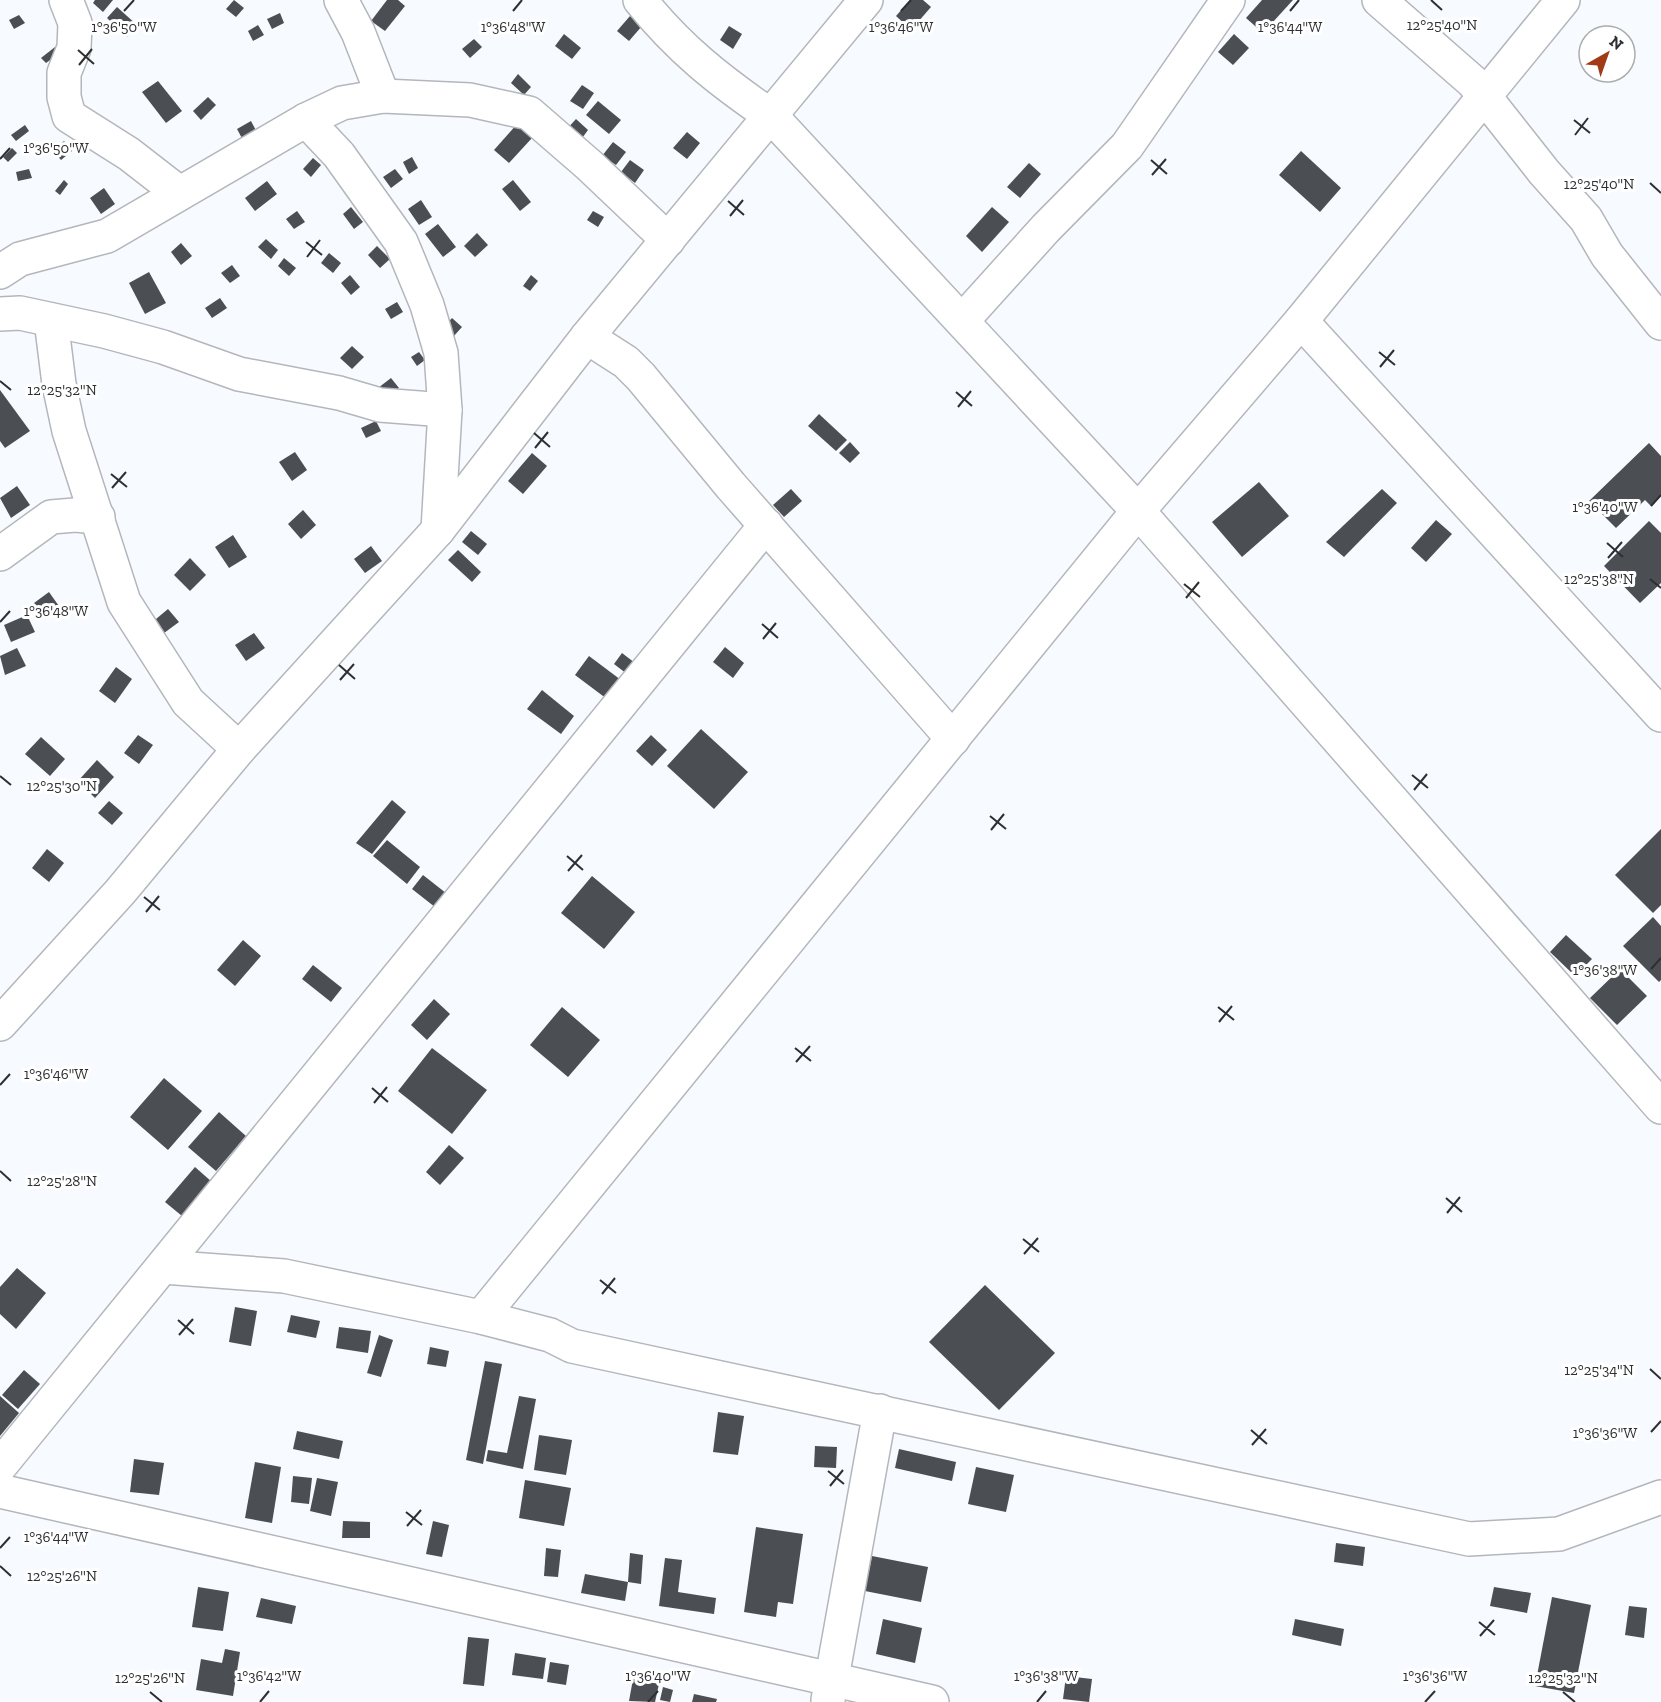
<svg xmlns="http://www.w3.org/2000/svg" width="1661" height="1702" viewBox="0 0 1661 1702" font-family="'Zilla Slab',serif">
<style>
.building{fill:#4b4f53}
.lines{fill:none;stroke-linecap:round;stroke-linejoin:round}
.street-casing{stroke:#b3b7bc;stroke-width:36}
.street{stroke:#fff;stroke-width:33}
.ticks{fill:none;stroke:#2d2f31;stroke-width:2}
.ticks-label{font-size:15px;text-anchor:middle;fill:#2d2f31;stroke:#fff;stroke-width:6;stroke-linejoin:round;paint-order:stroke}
</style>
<rect width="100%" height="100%" fill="#f7fbff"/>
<!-- building -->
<g class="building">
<path d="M95,0H113L103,12L93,3Z"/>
<path d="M234,0L244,8L236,17L226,9Z"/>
<path d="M387,0H398L405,6L385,31L371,21Z"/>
<path d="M910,0H923L931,7L911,30L896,16Z"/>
<path d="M1262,0H1293L1263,33L1246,18Z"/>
<path d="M117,7L137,25L127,37L107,18Z"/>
<path d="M280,13L284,23L272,29L267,19Z"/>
<path d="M19,15L25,23L14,29L9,20Z"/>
<path d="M630,16L642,26L629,41L617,31Z"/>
<path d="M258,25L264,35L253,41L248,31Z"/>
<path d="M729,26L742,34L733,49L720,40Z"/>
<path d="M564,34L581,48L572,59L555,46Z"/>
<path d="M1234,34L1249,48L1233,65L1218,52Z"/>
<path d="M474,39L482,47L470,58L462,49Z"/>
<path d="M55,47L60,53L46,63L41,58Z"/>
<path d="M518,74L531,87L524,95L511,83Z"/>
<path d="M158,81L182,111L166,123L142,92Z"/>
<path d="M582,85L594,93L583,109L570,101Z"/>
<path d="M208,97L216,105L201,120L193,111Z"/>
<path d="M598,101L621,120L609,134L586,115Z"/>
<path d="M576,119L588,130L580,141L566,130Z"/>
<path d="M251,121L259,136L245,144L237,129Z"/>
<path d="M517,124L532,138L509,163L494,150Z"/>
<path d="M25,125L29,131L16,141L11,135Z"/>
<path d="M687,132L700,143L687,159L673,148Z"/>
<path d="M64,141L72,151L61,160L53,151Z"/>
<path d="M613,142L626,152L616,165L602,156Z"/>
<path d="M12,148L17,153L8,162L3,157Z"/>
<path d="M1301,151L1341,188L1320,212L1279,175Z"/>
<path d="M412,157L418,168L409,174L403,162Z"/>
<path d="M313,158L321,165L311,177L303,169Z"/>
<path d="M630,160L644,170L635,183L621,172Z"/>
<path d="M1029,163L1041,174L1020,198L1007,187Z"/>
<path d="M29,169L32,178L18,181L16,172Z"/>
<path d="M395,169L403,179L391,188L383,177Z"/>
<path d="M64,180L68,184L60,195L55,191Z"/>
<path d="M513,180L531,202L520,211L502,189Z"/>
<path d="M267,181L277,194L255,211L245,198Z"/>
<path d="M104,188L115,204L101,214L90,198Z"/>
<path d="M421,200L432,217L419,225L408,209Z"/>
<path d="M351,207L363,222L354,229L343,214Z"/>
<path d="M992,207L1009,222L982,252L966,236Z"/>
<path d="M297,211L305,222L294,229L286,219Z"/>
<path d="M593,211L604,217L598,227L587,220Z"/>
<path d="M438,224L456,247L443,257L425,234Z"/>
<path d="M477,233L488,245L475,257L464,246Z"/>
<path d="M266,239L278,250L271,259L258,247Z"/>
<path d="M181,243L192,256L181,265L171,252Z"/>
<path d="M377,246L390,259L380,268L368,255Z"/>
<path d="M329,253L341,263L333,273L321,263Z"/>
<path d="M284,258L296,268L289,276L278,266Z"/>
<path d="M232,265L240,276L230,283L221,273Z"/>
<path d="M149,272L166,303L145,314L129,283Z"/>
<path d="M350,275L360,287L351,295L341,283Z"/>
<path d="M531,275L538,281L530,291L523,286Z"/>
<path d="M220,298L227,308L212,318L205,308Z"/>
<path d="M397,302L403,312L391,319L385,309Z"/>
<path d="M452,318L462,327L453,337L443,328Z"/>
<path d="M352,346L364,357L352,369L340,358Z"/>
<path d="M419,352L425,360L417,366L411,357Z"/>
<path d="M391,378L399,388L385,398L378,388Z"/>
<path d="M0,390L30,431L5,448L0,441Z"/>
<path d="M819,414L847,440L836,451L808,426Z"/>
<path d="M376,421L381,431L366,438L361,428Z"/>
<path d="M850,442L860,453L850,463L839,453Z"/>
<path d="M1649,443L1661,456V496L1651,506L1645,500L1616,528L1589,501Z"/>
<path d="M295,452L307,470L292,481L279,462Z"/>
<path d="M532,453L547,466L523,494L508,481Z"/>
<path d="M1259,482L1289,516L1242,557L1212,522Z"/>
<path d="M17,486L30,505L11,518L0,498Z"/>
<path d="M791,489L802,501L784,517L773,505Z"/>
<path d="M1382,489L1397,503L1344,557L1326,542Z"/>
<path d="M303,510L316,525L301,539L288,524Z"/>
<path d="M1436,520L1452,534L1426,562L1411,548Z"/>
<path d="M1649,521L1661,533V583L1640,603L1604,566Z"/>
<path d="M471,531L487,544L478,555L462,542Z"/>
<path d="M233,535L247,557L229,568L215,547Z"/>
<path d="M371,546L382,561L365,573L354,559Z"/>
<path d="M458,550L481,572L472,582L448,560Z"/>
<path d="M190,558L206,575L190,591L174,575Z"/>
<path d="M49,592L61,609L46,619L34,603Z"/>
<path d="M168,609L179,622L160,636L150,624Z"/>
<path d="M27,615L35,632L11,642L4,625Z"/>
<path d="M254,633L265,648L246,661L235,645Z"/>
<path d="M725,647L744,663L733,678L713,662Z"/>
<path d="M17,648L26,666L5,675L0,656Z"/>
<path d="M622,653L635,663L627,674L614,664Z"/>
<path d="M589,656L621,680L607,699L575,675Z"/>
<path d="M116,667L132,679L115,703L99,691Z"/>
<path d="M542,690L574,716L561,734L527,709Z"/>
<path d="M701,729L748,772L714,809L667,766Z"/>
<path d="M138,735L153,745L139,764L124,753Z"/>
<path d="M651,735L667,750L652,766L636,751Z"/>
<path d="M41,737L65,759L50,776L25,754Z"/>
<path d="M97,760L114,777L95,798L78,781Z"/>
<path d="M392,800L406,812L372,854L356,843Z"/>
<path d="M109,801L123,813L112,825L98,813Z"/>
<path d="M1661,829V905L1653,913L1615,875Z"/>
<path d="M387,840L420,867L407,884L373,856Z"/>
<path d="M47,849L64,863L49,882L32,868Z"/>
<path d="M423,875L451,897L440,911L412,889Z"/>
<path d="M592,876L635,912L604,949L561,913Z"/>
<path d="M1653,917L1661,926V980L1659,982L1623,946Z"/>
<path d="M1566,935L1592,959L1575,976L1550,952Z"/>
<path d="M243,940L261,956L235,986L217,970Z"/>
<path d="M313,965L342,988L331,1002L302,979Z"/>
<path d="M1620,969L1647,996L1617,1025L1590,998Z"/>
<path d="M434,999L450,1014L427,1040L411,1025Z"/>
<path d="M562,1007L600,1040L568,1077L530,1045Z"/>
<path d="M432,1048L487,1090L452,1134L398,1091Z"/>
<path d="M164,1078L202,1111L168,1150L130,1117Z"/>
<path d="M219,1112L246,1136L216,1171L188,1147Z"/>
<path d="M449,1145L464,1158L440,1185L426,1172Z"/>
<path d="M195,1167L212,1182L182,1216L165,1202Z"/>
<path d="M17,1268L46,1293L16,1329L0,1314V1287Z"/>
<path d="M985,1285L1055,1353L999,1410L929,1342Z"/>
<path d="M235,1307L257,1311L251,1346L229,1342Z"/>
<path d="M291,1315L320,1321L316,1338L287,1332Z"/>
<path d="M339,1327L371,1331L368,1353L336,1348Z"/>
<path d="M379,1335L393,1340L381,1377L367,1373Z"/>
<path d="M430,1347L449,1351L446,1367L427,1364Z"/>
<path d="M485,1361L502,1364L483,1464L466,1460Z"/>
<path d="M24,1370L40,1384L18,1409L2,1395Z"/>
<path d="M0,1396L19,1413L0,1436Z"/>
<path d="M519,1396L536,1399L523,1469L486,1461L488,1450L507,1453Z"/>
<path d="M718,1412L744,1416L738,1455L713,1452Z"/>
<path d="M297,1431L343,1441L339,1459L293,1449Z"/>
<path d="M539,1435L572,1440L566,1475L534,1470Z"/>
<path d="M815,1446L837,1447L836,1468L814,1467Z"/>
<path d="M899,1449L956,1462L952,1481L895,1468Z"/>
<path d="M134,1459L164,1463L159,1495L130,1492Z"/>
<path d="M255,1462L281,1467L272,1523L245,1518Z"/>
<path d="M976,1467L1014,1475L1006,1512L968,1504Z"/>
<path d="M293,1476L312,1478L309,1504L291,1502Z"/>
<path d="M317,1478L338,1482L331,1516L310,1511Z"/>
<path d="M525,1480L571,1488L564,1526L519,1518Z"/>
<path d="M343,1521L370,1522V1538H342Z"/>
<path d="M433,1521L449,1525L442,1557L426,1554Z"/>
<path d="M756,1527L803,1534L793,1604L778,1602L776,1617L744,1612Z"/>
<path d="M1336,1543L1365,1547L1363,1566L1334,1562Z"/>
<path d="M546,1548L561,1550L558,1577L544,1576Z"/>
<path d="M630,1553L643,1555L641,1584L628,1582Z"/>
<path d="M872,1556L928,1567L921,1602L865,1591Z"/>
<path d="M665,1558L682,1560L678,1592L716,1598L714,1614L659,1606Z"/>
<path d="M585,1574L628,1582L625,1601L581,1593Z"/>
<path d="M198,1587L229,1592L223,1631L192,1627Z"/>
<path d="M1494,1587L1531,1593L1527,1613L1490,1606Z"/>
<path d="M1552,1597L1591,1605L1574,1693L1535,1686Z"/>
<path d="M261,1598L296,1606L292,1624L256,1617Z"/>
<path d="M1629,1606L1647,1608L1644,1638L1625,1635Z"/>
<path d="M883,1619L922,1628L915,1663L876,1654Z"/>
<path d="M1295,1619L1344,1629L1341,1646L1292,1635Z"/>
<path d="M468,1637L489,1639L484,1686L463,1684Z"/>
<path d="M225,1649L240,1652L233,1696L196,1690L201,1659L222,1663Z"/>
<path d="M515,1653L546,1658L543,1679L512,1675Z"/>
<path d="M550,1662L569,1665L566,1685L547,1682Z"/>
<path d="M1066,1676L1092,1679L1089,1702L1063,1699Z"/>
<path d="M633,1679L659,1684L655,1702L629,1701Z"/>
<path d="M663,1687L673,1690L670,1702L660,1700Z"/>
<path d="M694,1694L717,1699L716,1702H692Z"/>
</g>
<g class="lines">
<!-- street casing -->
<g class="street-casing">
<g id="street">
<path d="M66,0L75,23L74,48L64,73V97L69,116L129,154L178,192"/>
<path d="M341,0L358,32L383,96"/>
<path d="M640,0C679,49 720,81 771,116L1138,511L1661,1107"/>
<path d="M1379,0L1473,82L1544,172L1586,219L1607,255L1661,323"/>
<path d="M306,120L339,155L401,242L427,305L441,353L445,410L438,530"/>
<path d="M0,272L20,259L107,236L306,120L342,103L383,96L470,100L529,113L589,165L668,240"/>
<path d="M0,314L20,313L104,331L163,347L239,374L339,393L380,405L445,410"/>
<path d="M51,320L59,384L69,431L124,602L188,702L239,749"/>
<path d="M962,321L1046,228L1127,146L1228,0"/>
<path d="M1301,321L1661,715"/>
<path d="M587,337L626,362L641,377L731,486L953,739"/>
<path d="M0,554L51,517L75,515L98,517"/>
<path d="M0,1024L120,892L239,749L438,530L587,337L866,0"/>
<path d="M163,1267L284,1276L481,1317L550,1335L572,1346L1469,1539L1559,1534L1661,1497"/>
<path d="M481,1317L1138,511L1301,321L1563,0"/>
<path d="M0,1466L766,525"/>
<path d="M0,1491L932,1702"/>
<path d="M828,1700L880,1411"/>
</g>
</g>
<!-- street -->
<use href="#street" class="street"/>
</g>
<!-- ticks -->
<path class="ticks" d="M1431,0L1442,10M124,11L134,0M513,11L522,0M901,11L911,0M1290,11L1299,0M78,50L94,64M79,65L92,49M1574,120L1590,133M1575,135L1588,118M0,159L10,148M1151,160L1167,174M1152,175L1166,159M1650,183L1661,193M728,201L744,215M730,216L743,200M306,242L322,255M307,257L320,240M1379,352L1395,365M1380,367L1394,350M0,381L11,390M956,392L972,406M958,407L971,391M534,433L550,447M535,448L548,432M111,474L127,487M112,488L126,472M1651,506L1661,495M1607,543L1623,557M1608,558L1622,542M1650,579L1661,588M1184,584L1200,597M1186,598L1199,582M0,622L10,611M762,624L778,638M763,639L776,623M339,665L355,679M340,680L354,664M1412,775L1428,788M0,776L11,785M1414,790L1427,774M990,816L1006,829M991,830L1004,814M567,856L583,870M568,871L582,855M144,897L160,910M146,912L159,896M1651,969L1661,958M1218,1007L1234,1020M1219,1022L1232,1006M795,1048L811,1061M796,1062L810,1046M0,1085L10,1074M372,1088L388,1102M374,1103L387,1087M0,1171L11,1181M1446,1198L1462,1212M1447,1213L1460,1197M1023,1239L1039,1252M1024,1254L1038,1238M600,1280L616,1293M602,1294L615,1278M178,1320L194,1334M179,1335L193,1319M1650,1369L1661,1379M1251,1430L1267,1444M1651,1432L1661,1421M1252,1445L1266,1429M828,1471L844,1484M830,1486L843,1470M406,1512L422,1525M407,1526L421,1510M0,1548L10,1537M0,1566L11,1576M1479,1622L1495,1635M1480,1636L1494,1620M150,1692L162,1702M1563,1692L1575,1702M260,1702L269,1691M648,1702L658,1691M1037,1702L1046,1691M1425,1702L1435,1691"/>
<g class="ticks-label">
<text x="1442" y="30">12°25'40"N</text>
<text x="124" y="32">1°36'50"W</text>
<text x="513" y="32">1°36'48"W</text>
<text x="901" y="32">1°36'46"W</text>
<text x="1290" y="32">1°36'44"W</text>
<text x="56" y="153">1°36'50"W</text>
<text x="1599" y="189">12°25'40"N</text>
<text x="62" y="395">12°25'32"N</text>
<text x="1605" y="512">1°36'40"W</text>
<text x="1599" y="584">12°25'38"N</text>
<text x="56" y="616">1°36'48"W</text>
<text x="62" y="791">12°25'30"N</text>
<text x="1605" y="975">1°36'38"W</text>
<text x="56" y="1079">1°36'46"W</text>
<text x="62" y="1186">12°25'28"N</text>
<text x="1599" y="1375">12°25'34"N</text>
<text x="1605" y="1438">1°36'36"W</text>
<text x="56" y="1542">1°36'44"W</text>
<text x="62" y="1581">12°25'26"N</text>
<text x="269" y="1681">1°36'42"W</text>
<text x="658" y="1681">1°36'40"W</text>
<text x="1046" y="1681">1°36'38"W</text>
<text x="1435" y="1681">1°36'36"W</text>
<text x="150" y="1683">12°25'26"N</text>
<text x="1563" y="1683">12°25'32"N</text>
</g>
<!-- north arrow -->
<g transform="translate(1607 54) rotate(40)"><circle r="28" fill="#ffffff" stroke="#abacad" stroke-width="1.5"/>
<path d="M0-4.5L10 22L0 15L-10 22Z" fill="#a13a16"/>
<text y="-9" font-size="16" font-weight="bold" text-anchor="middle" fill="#2d2f31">N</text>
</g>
</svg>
